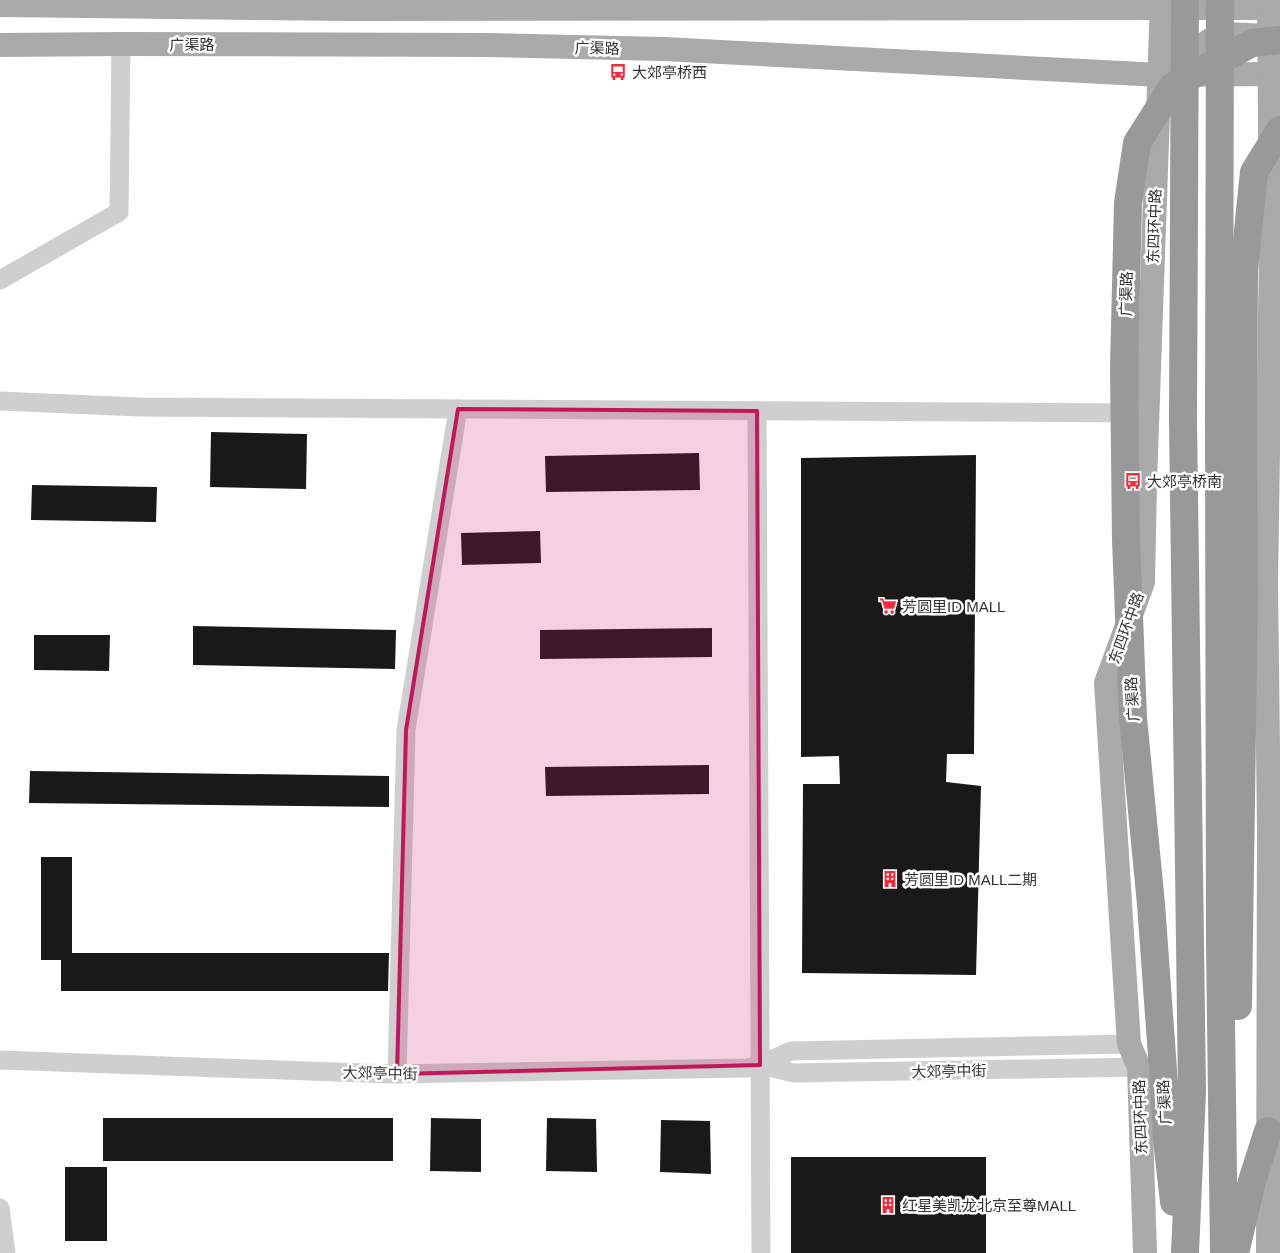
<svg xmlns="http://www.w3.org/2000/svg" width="1280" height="1253" viewBox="0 0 1280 1253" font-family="Helvetica,'Noto Sans SC',sans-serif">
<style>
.building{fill:#191919}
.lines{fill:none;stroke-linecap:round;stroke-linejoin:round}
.minor{stroke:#cfcfcf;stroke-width:19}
.major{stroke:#aaa;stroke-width:24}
.highway{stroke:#999;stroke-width:28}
.highway-bridge{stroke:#999;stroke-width:28}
.marked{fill:#c2185b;fill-opacity:0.2;stroke:#c2185b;stroke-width:4;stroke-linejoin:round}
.labels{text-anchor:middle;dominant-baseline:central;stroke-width:5;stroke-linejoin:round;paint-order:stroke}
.street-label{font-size:15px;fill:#323232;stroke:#fff}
.poi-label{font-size:15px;fill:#323232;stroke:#fff;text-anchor:start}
</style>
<rect width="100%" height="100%" fill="#fff"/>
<!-- building -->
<g class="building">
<path d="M211,432L307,434L306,489L210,487Z"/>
<path d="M699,453L700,490L546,492L545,456Z"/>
<path d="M976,455L974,754H947L946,782L981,786L976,975L802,973L803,784H840L839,756L801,757V458Z"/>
<path d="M32,485L157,487L156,522L31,520Z"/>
<path d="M540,531L541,563L462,565L461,533Z"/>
<path d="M193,626L396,630L395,669L193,665Z"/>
<path d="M712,628V657L540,659V630Z"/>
<path d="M34,635H110L109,671L34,670Z"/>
<path d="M709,765V794L546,796L545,767Z"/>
<path d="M30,771L389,776V807L29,803Z"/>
<path d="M41,857H72V953H389L388,991H61V960H41Z"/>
<rect x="103" y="1118" width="290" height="43"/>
<path d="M431,1118L481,1119V1172L430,1171Z"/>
<path d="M547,1118L596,1119L597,1172L546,1171Z"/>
<path d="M661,1120L710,1121L711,1174L660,1172Z"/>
<rect x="791" y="1157" width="195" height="96"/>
<rect x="65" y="1167" width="42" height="74"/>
</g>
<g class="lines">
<!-- minor -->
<g class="minor">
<path d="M0,280L119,212L121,44"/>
<path d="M0,401L139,407L1136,413"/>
<path d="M757,411L761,1253"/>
<path d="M1129,1044L791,1051L760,1065L794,1073L1139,1067"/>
<path d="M0,1060L391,1074L747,1068L760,1065"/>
<path d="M397,1074L406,730L458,409"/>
<path d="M0,1208L6,1253"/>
</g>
<!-- major -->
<g class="major">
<path d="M0,5L352,9L1280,8"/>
<path d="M0,45L121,44L486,45L664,49L1160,75L1280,74"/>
<path d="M1173,65L1210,40L1224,34L1270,36"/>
<path d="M1145,1253L1139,1067L1129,1044L1106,683L1143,582L1145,482L1162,0"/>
<path d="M1268,1253L1269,830L1266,584L1271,250L1269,0"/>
</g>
<!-- highway -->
<g class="highway">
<path d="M1219,419L1220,941L1224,1253"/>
<path d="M1183,420L1192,1092L1185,1253"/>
<path d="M1164,1084L1167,1140L1174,1202"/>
<path d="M1235,1253L1252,1181L1268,1131"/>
</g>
<!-- highway-bridge -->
<g class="highway-bridge">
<path d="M1219,419L1220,0"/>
<path d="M1183,420L1185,0"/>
<path d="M1238,1006L1244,592L1243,436L1244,270L1254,172L1280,130"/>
<path d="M1164,1084L1151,904L1133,718L1126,540L1124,368L1128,203L1137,143L1173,86L1252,43L1280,40"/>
</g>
</g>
<!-- marked area -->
<path class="marked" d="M458,409L757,411L760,1065L397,1074L406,730Z"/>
<!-- icons -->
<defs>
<g id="bus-bare" transform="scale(1.35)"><path d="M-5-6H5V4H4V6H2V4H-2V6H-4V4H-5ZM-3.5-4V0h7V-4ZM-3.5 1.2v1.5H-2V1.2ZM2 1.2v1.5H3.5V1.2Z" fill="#f22a3a" stroke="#fff" stroke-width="2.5" paint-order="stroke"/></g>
<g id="supermarket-bare" transform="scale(1.35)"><path d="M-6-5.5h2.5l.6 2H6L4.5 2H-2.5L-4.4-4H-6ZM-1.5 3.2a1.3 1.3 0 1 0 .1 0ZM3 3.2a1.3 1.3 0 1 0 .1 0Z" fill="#f22a3a" stroke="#fff" stroke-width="2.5" paint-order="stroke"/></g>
<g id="building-bare" transform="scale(1.35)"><path d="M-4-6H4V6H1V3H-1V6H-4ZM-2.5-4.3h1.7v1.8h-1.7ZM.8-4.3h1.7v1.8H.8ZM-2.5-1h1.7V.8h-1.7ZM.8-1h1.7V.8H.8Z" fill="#f22a3a" stroke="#fff" stroke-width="2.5" paint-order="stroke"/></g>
</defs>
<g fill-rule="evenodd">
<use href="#bus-bare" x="618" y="72"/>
<use href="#bus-bare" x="1133" y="481"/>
<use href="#supermarket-bare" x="888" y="606"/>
<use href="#building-bare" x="890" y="879"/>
<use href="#building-bare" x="888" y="1205"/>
</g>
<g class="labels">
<!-- street labels -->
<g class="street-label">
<text x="192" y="44">广渠路</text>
<text transform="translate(597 48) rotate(1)">广渠路</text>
<text transform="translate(1154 226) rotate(-88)">东四环中路</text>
<text transform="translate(1126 294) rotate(-89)">广渠路</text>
<text transform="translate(1126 628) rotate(-70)">东四环中路</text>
<text transform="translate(1132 699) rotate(-93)">广渠路</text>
<text transform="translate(949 1071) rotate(-1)">大郊亭中街</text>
<text transform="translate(380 1073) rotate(1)">大郊亭中街</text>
<text transform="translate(1164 1102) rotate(-93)">广渠路</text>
<text transform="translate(1140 1117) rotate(-92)">东四环中路</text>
</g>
<!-- poi labels -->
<g class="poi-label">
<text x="632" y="72">大郊亭桥西</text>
<text x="1147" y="481">大郊亭桥南</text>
<text x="902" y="606">芳圆里ID MALL</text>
<text x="904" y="879">芳圆里ID MALL二期</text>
<text x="902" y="1205">红星美凯龙北京至尊MALL</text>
</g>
</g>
</svg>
